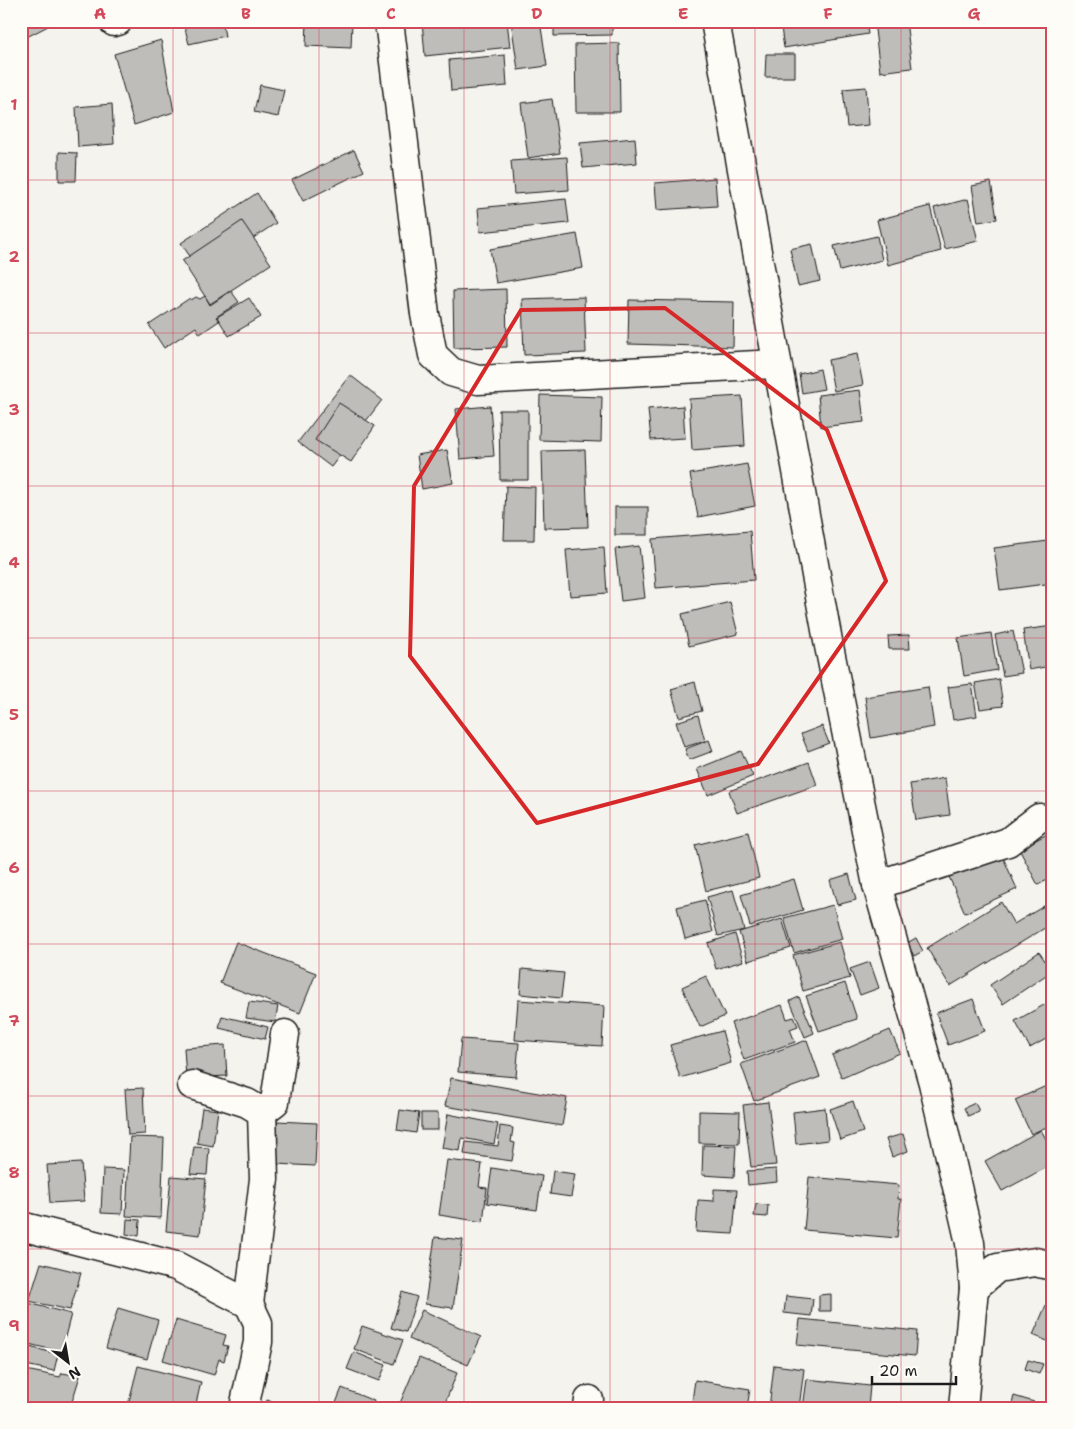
<svg xmlns="http://www.w3.org/2000/svg" width="1074" height="1429" viewBox="0 0 1074 1429" font-family="'Shantell Sans',sans-serif">
<style>
.building{fill:#bebdba;stroke:#1c1c1c}
.lines{fill:none;stroke-linecap:round;stroke-linejoin:round}
.street-casing{stroke:#1c1c1c;stroke-width:31}
.street{stroke:#fdfcf7;stroke-width:28}
.marked{fill:none;stroke:#d62828;stroke-width:4;stroke-linejoin:round}
.grid{fill:none;stroke:#d1495b;stroke-width:1;stroke-opacity:0.55}
.neatline{fill:none;stroke:#d1495b;stroke-width:2}
.grid-label{font-size:16px;text-anchor:middle;font-weight:bold;fill:#d1495b}
</style>
<rect width="100%" height="100%" fill="#f4f3ee"/>
<filter id="ink" filterUnits="userSpaceOnUse"><feTurbulence type="fractalNoise" baseFrequency=".02" numOctaves="2"/><feDisplacementMap in="SourceGraphic" scale="10" xChannelSelector="R" yChannelSelector="G"/><feConvolveMatrix kernelMatrix="1 2 1 2 8 2 1 2 1" color-interpolation-filters="sRGB"/></filter>
<g filter="url(#ink)">
<!-- building -->
<g class="building">
<path d="M21,21H46L48,26L21,40Z"/>
<path d="M183,21H222L225,36L189,44Z"/>
<path d="M307,21H352L351,48L306,46Z"/>
<path d="M422,21H507L510,47L425,56Z"/>
<path d="M511,21H540L547,66L518,70Z"/>
<path d="M554,21H612V35L554,36Z"/>
<path d="M780,21H866L868,34L784,48Z"/>
<path d="M874,21H906L912,68L880,72Z"/>
<path d="M161,40L174,112L134,125L114,54Z"/>
<path d="M619,43L620,112H576L575,44Z"/>
<path d="M766,54H795V77H765Z"/>
<path d="M505,55L507,86L451,91L449,60Z"/>
<path d="M260,85L284,90L278,117L254,112Z"/>
<path d="M866,87L869,125L847,127L843,89Z"/>
<path d="M552,99L560,153L528,158L521,103Z"/>
<path d="M112,104L114,144L78,147L76,107Z"/>
<path d="M635,138L637,163L583,168L580,143Z"/>
<path d="M354,150L364,171L303,201L292,180Z"/>
<path d="M59,152L77,153L76,181H59Z"/>
<path d="M567,157L569,190L514,194L511,161Z"/>
<path d="M715,178L717,206L657,210L655,183Z"/>
<path d="M991,182L997,219L978,222L972,186Z"/>
<path d="M257,193L276,223L201,273L181,243Z"/>
<path d="M566,199L569,223L480,232L478,208Z"/>
<path d="M968,199L978,241L945,249L934,208Z"/>
<path d="M930,206L941,251L888,265L877,220Z"/>
<path d="M242,221L271,264L210,304L182,261Z"/>
<path d="M577,234L583,268L496,283L490,249Z"/>
<path d="M877,236L882,260L840,271L834,246Z"/>
<path d="M812,244L820,281L798,286L790,249Z"/>
<path d="M506,289L507,347L454,348L453,291Z"/>
<path d="M231,291L239,302L216,317L219,321L200,334L196,327L164,348L149,325L190,298L191,300L196,297L200,299L205,296L210,305Z"/>
<path d="M584,297L586,353L524,355L522,299Z"/>
<path d="M249,298L261,317L229,336L217,317Z"/>
<path d="M629,300L734,302L733,347L628,344Z"/>
<path d="M857,354L863,385L834,391L828,360Z"/>
<path d="M820,369L824,389L802,393L799,374Z"/>
<path d="M350,375L382,400L331,467L298,442Z"/>
<path d="M860,390L864,422L821,427L818,395Z"/>
<path d="M540,395L602,397L601,442L539,440Z"/>
<path d="M742,396L745,446L692,450L689,399Z"/>
<path d="M339,403L375,426L351,462L315,440Z"/>
<path d="M490,406L494,456L460,459L456,409Z"/>
<path d="M683,406L685,438L651,440L648,409Z"/>
<path d="M499,410H528V480H500Z"/>
<path d="M447,450L453,483L422,489L417,455Z"/>
<path d="M585,450L588,527L544,528L542,451Z"/>
<path d="M747,464L755,506L698,517L690,474Z"/>
<path d="M506,486L535,487L534,540H504Z"/>
<rect x="615" y="507" width="33" height="28"/>
<path d="M750,531L754,580L656,588L652,539Z"/>
<path d="M1048,541L1053,583L1000,590L994,548Z"/>
<path d="M639,546L645,598L621,601L615,549Z"/>
<path d="M604,547L607,593L570,596L566,550Z"/>
<path d="M730,602L738,634L689,646L682,614Z"/>
<path d="M1053,626V669L1050,670V666L1029,670L1023,630Z"/>
<path d="M1013,631L1022,673L1003,676L995,635Z"/>
<path d="M991,633L997,670L964,676L958,638Z"/>
<path d="M909,635L910,649H889L888,636Z"/>
<path d="M999,679L1003,706L980,709L975,683Z"/>
<path d="M695,682L702,711L679,717L671,689Z"/>
<path d="M972,684L977,716L953,720L948,687Z"/>
<path d="M928,687L934,727L871,738L865,697Z"/>
<path d="M698,715L705,741L684,747L676,722Z"/>
<path d="M822,726L829,743L808,751L801,734Z"/>
<path d="M709,740L713,751L689,760L685,749Z"/>
<path d="M741,751L753,776L708,795L697,769Z"/>
<path d="M809,762L817,785L737,813L729,791Z"/>
<path d="M945,778L950,815L916,820L910,784Z"/>
<path d="M1053,831V877L1038,885L1019,849Z"/>
<path d="M748,832L759,878L706,891L695,845Z"/>
<path d="M998,846L1017,889L965,913L946,870Z"/>
<path d="M849,874L856,900L837,905L830,880Z"/>
<path d="M794,879L803,910L750,926L741,895Z"/>
<path d="M733,890L744,930L718,936L707,897Z"/>
<path d="M705,900L713,932L685,939L677,907Z"/>
<path d="M1001,902L1014,924L1049,903L1053,909V923L950,986L927,948Z"/>
<path d="M833,905L842,939L794,953L784,918Z"/>
<path d="M782,919L791,948L748,961L739,932Z"/>
<path d="M735,934L743,961L716,969L708,943Z"/>
<path d="M916,938L923,951L914,956L907,943Z"/>
<path d="M236,942L316,973L300,1013L220,983Z"/>
<path d="M840,942L850,978L803,991L793,955Z"/>
<path d="M1039,952L1052,971L1003,1004L990,985Z"/>
<path d="M870,962L879,988L860,995L850,969Z"/>
<path d="M522,969L564,973L561,998L520,994Z"/>
<path d="M706,976L725,1016L700,1027L682,987Z"/>
<path d="M845,983L857,1019L819,1031L806,996Z"/>
<path d="M799,997L814,1033L805,1037L790,1001Z"/>
<path d="M973,999L985,1031L948,1045L936,1013Z"/>
<path d="M518,1000L604,1006L602,1046L515,1040Z"/>
<path d="M1053,1000V1035L1030,1048L1015,1021Z"/>
<path d="M249,1002L278,1006L275,1022L246,1018Z"/>
<path d="M782,1005L787,1019L794,1017L798,1026L790,1029L795,1042L744,1060L731,1023Z"/>
<path d="M222,1016L268,1027L265,1039L219,1028Z"/>
<path d="M890,1030L900,1053L842,1078L832,1055Z"/>
<path d="M722,1031L731,1063L680,1078L670,1045Z"/>
<path d="M461,1039L519,1043L516,1077L458,1072Z"/>
<path d="M807,1040L820,1077L754,1101L741,1064Z"/>
<path d="M225,1045L227,1076L186,1078L184,1048Z"/>
<path d="M451,1078L567,1098L562,1126L445,1106Z"/>
<path d="M1053,1083V1124L1031,1134L1015,1100Z"/>
<path d="M143,1088L145,1134L128,1135L125,1089Z"/>
<path d="M853,1101L863,1132L840,1140L830,1109Z"/>
<path d="M768,1102L776,1165L751,1167L743,1105Z"/>
<path d="M975,1103L979,1111L968,1116L964,1108Z"/>
<path d="M202,1108L218,1110L213,1146L197,1143Z"/>
<path d="M825,1108L828,1140L796,1144L793,1112Z"/>
<path d="M400,1110L419,1113L416,1133L397,1130Z"/>
<path d="M699,1111L740,1112L739,1144L699,1143Z"/>
<rect x="421" y="1113" width="17" height="17"/>
<path d="M448,1114L498,1124L494,1144L462,1138L460,1151L442,1148Z"/>
<path d="M277,1121L317,1123L315,1166L276,1164Z"/>
<path d="M500,1126L513,1128L511,1142L515,1143L512,1161L464,1154L466,1142L498,1146Z"/>
<path d="M1041,1130L1053,1152V1164L1002,1191L985,1161Z"/>
<path d="M903,1134L908,1151L892,1157L886,1139Z"/>
<path d="M130,1137L164,1138L161,1218L126,1216Z"/>
<path d="M703,1145L736,1146L734,1177L702,1175Z"/>
<path d="M194,1147L209,1148L207,1175L190,1174Z"/>
<path d="M447,1160L482,1164L479,1187L487,1188L483,1222L439,1215Z"/>
<path d="M81,1163L84,1201L50,1203L47,1165Z"/>
<path d="M492,1168L542,1176L537,1210L487,1203Z"/>
<path d="M103,1169L124,1170L122,1214L101,1213Z"/>
<path d="M776,1169L777,1182L748,1185L747,1171Z"/>
<path d="M553,1171L575,1174L571,1197L550,1194Z"/>
<path d="M171,1176L206,1179L200,1235L166,1231Z"/>
<path d="M809,1177L899,1185L898,1199H901L897,1238L804,1230Z"/>
<path d="M714,1189L737,1190L733,1234L696,1232L698,1200L714,1201Z"/>
<path d="M756,1204L768,1205L767,1217L754,1216Z"/>
<path d="M127,1219L140,1220L139,1236L126,1234Z"/>
<path d="M435,1237L463,1240L453,1308L425,1304Z"/>
<path d="M41,1263L81,1273L70,1310L29,1301Z"/>
<path d="M1053,1289V1340L1052,1343L1033,1335Z"/>
<path d="M402,1292L417,1297L406,1332L391,1328Z"/>
<path d="M831,1294V1311H819V1295Z"/>
<path d="M786,1296L813,1299L811,1316L784,1313Z"/>
<path d="M28,1303L71,1314L61,1352L21,1342V1329Z"/>
<path d="M118,1308L158,1320L147,1359L106,1348Z"/>
<path d="M422,1310L481,1337L468,1365L409,1339Z"/>
<path d="M800,1319L917,1331L915,1356L797,1345Z"/>
<path d="M176,1320L226,1335L223,1345L228,1346L224,1361L219,1359L214,1375L163,1360Z"/>
<path d="M362,1326L403,1340L394,1364L354,1349Z"/>
<path d="M21,1345L58,1354L54,1371L21,1364Z"/>
<path d="M354,1352L386,1365L379,1381L347,1369Z"/>
<path d="M419,1358L457,1373L443,1408H398Z"/>
<path d="M1028,1360L1043,1364L1039,1374L1025,1369Z"/>
<path d="M774,1365L804,1369L799,1408H769Z"/>
<path d="M138,1366L201,1382L195,1408H140L128,1405Z"/>
<path d="M21,1369L60,1377L62,1373L80,1376L70,1408H38L21,1404Z"/>
<path d="M807,1379L870,1386L868,1408H803Z"/>
<path d="M695,1380L750,1389L747,1408H691Z"/>
<path d="M342,1388L374,1401L372,1408H334Z"/>
<path d="M1014,1396L1034,1402L1032,1408H1011Z"/>
<path d="M267,1400L294,1408H264Z"/>
</g>
<g class="lines">
<!-- street casing -->
<g class="street-casing">
<g id="street">
<path d="M389,21L425,314L433,355L451,372L478,380L776,364"/>
<path d="M715,21L828,641L877,885L933,1083L970,1243L974,1288L963,1408"/>
<path d="M114,22L118,21"/>
<path d="M877,885L1008,842L1039,818"/>
<path d="M192,1085L247,1103L262,1112L264,1179L249,1304"/>
<path d="M262,1112L275,1102L285,1034"/>
<path d="M21,1226L176,1266L249,1304L258,1323V1342L244,1408"/>
<path d="M974,1288L997,1268L1035,1262L1053,1266"/>
<path d="M588,1408L589,1400"/>
</g>
</g>
<!-- street -->
<use href="#street" class="street"/>
</g>
</g>
<!-- marked area -->
<path class="marked" d="M665,308L827,430L886,581L758,764L537,823L410,656L414,486L521,310Z"/>
<!-- grid -->
<path class="grid" d="M173,21V1408M319,21V1408M464,21V1408M610,21V1408M755,21V1408M901,21V1408M21,180H1053M21,333H1053M21,486H1053M21,638H1053M21,791H1053M21,944H1053M21,1096H1053M21,1249H1053"/>
<!-- margin -->
<rect width="1074" height="1429" fill="none" stroke="#fdfcf7" stroke-width="55"/>
<!-- north arrow -->
<g transform="translate(68 1362) rotate(149)" stroke="#fdfcf7" stroke-width="4" paint-order="stroke">
<path d="M0-4L9 19L0 12L-9 19Z" fill="#1c1c1c"/>
<text y="-8" font-size="14" font-weight="bold" text-anchor="middle" fill="#1c1c1c">N</text>
</g>
<!-- scale -->
<path d="M872 1376v8h84v-8" fill="none" stroke="#1c1c1c" stroke-width="2.5"/>
<text x="879" y="1376" font-size="15" fill="#1c1c1c" stroke="#fdfcf7" stroke-width="4" paint-order="stroke">20 m</text>
<rect x="28" y="28" width="1018" height="1374" class="neatline"/>
<g class="grid-label">
<text x="100" y="19">A</text>
<text x="246" y="19">B</text>
<text x="391" y="19">C</text>
<text x="537" y="19">D</text>
<text x="683" y="19">E</text>
<text x="828" y="19">F</text>
<text x="974" y="19">G</text>
<text x="14" y="110">1</text>
<text x="14" y="262">2</text>
<text x="14" y="415">3</text>
<text x="14" y="568">4</text>
<text x="14" y="720">5</text>
<text x="14" y="873">6</text>
<text x="14" y="1026">7</text>
<text x="14" y="1178">8</text>
<text x="14" y="1331">9</text>
</g>
</svg>
